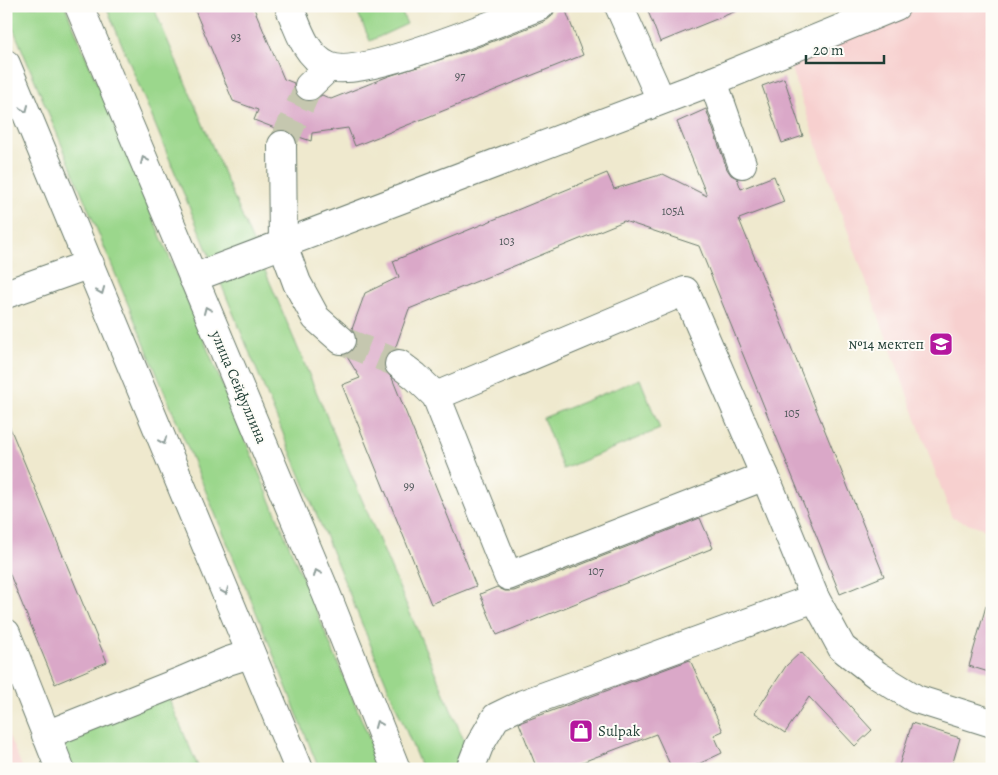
<svg xmlns="http://www.w3.org/2000/svg" width="998" height="775" viewBox="0 0 998 775" font-family="Alegreya,serif">
<style>
.built{fill:#f7d0cf}
.green{fill:#9bd78c;stroke:#5d8a60}
.building{fill:#daa8c8}
.lines{fill:none;stroke-linecap:round;stroke-linejoin:round}
.minor-tunnel{stroke:#c5c7af;stroke-width:28;stroke-dasharray:28 14;stroke-linecap:butt}
.minor-casing{stroke:#68796a;stroke-width:30}
.major-casing{stroke:#68796a;stroke-width:30}
.minor{stroke:#fff;stroke-width:28}
.major{stroke:#fff;stroke-width:28}
.oneway{stroke:#8f9e9a}
.labels{text-anchor:middle;dominant-baseline:central;stroke-width:4;stroke-linejoin:round;paint-order:stroke}
.number-label{font-size:12px;fill:#4e5859}
.poi-label{font-size:15px;fill:#1f3d34;stroke:#fdfcf7;text-anchor:end}
.street-label{font-size:15px;fill:#1f3d34;stroke:#fdfcf7}
</style>
<rect width="100%" height="100%" fill="#fdfcf7"/>
<filter id="ink" filterUnits="userSpaceOnUse"><feTurbulence type="fractalNoise" baseFrequency=".02" numOctaves="2"/><feDisplacementMap in="SourceGraphic" scale="10" xChannelSelector="R" yChannelSelector="G"/><feConvolveMatrix kernelMatrix="1 2 1 2 8 2 1 2 1" color-interpolation-filters="sRGB"/></filter>
<filter id="wash" filterUnits="userSpaceOnUse"><feTurbulence type="fractalNoise" baseFrequency=".0096" numOctaves="4" result="noise"/><feDisplacementMap in="SourceGraphic" scale="20" xChannelSelector="R" yChannelSelector="G"/><feGaussianBlur stdDeviation="1.12" result="paint"/><feColorMatrix in="noise" values="0 0 0 0 0 0 0 0 0 0 0 0 0 0 0 0 0 1.4 0 .05"/><feComposite in="paint" operator="in"/></filter>
<g filter="url(#wash)">
<rect width="100%" height="100%" fill="#efe9ce"/>
<!-- built -->
<g class="built">
<path d="M921,6H992V531L952,518L826,171L788,60Z"/>
<path d="M6,732L8,734L23,769H6Z"/>
</g>
<!-- green -->
<g class="green">
<path d="M6,6H65L382,769H319L266,636L6,11Z"/>
<path d="M106,6H153L476,769H422Z"/>
<path d="M355,6H399L407,24L370,41Z"/>
<path d="M640,379L660,429L563,469L543,418Z"/>
<path d="M167,694L199,769H72L60,740Z"/>
</g>
<g id="blocks">
<!-- building -->
<g class="building">
<path d="M193,6H253L284,79L294,83V90L297,96L305,101H313L322,95L331,99L389,76L470,50L546,21L552,16L555,10L564,6L583,55L355,146L348,128L312,133L311,141L293,135L289,131L280,130L254,120L258,110L233,101Z"/>
<path d="M646,6H746V7L660,42Z"/>
<path d="M784,78L803,136L782,143L762,86Z"/>
<path d="M706,109L727,169L731,175L737,178L741,189L774,176L784,202L739,219L884,576L840,594L699,246L624,221L409,309L395,349L386,355L383,363L384,370L392,378L476,586L431,604L342,385L360,378L346,355L352,351L356,344V335L352,329L365,293L399,277L393,261L607,173L614,189L663,174L707,196L677,122Z"/>
<path d="M6,418L107,662L55,684L6,565Z"/>
<path d="M700,518L713,548L497,635L480,594L497,587L505,591H514Z"/>
<path d="M986,606L992,607V673L969,666Z"/>
<path d="M801,652L872,730L855,746L809,697L785,733L755,713L786,666Z"/>
<path d="M690,660L723,731L714,735L722,753L688,769H672L656,734L564,769H537L519,723Z"/>
<path d="M912,723L960,738L951,769H898Z"/>
</g>
</g>
</g>
<g filter="url(#ink)">
<use href="#blocks" fill-opacity="0" stroke="#68796a" stroke-width="1"/>
<g class="lines">
<!-- minor-tunnel -->
<g class="minor-tunnel">
<path d="M282,145L309,86"/>
<path d="M341,340L399,364"/>
</g>
<!-- minor casing -->
<g class="minor-casing">
<g id="minor">
<path d="M289,6C298,28 305,55 328,66C359,81 503,20 540,6"/>
<path d="M619,6L661,100"/>
<path d="M713,81L742,164"/>
<path d="M309,86L329,67"/>
<path d="M282,145L283,245L297,283L316,318L341,340"/>
<path d="M193,278L713,81L896,6"/>
<path d="M6,294L90,264"/>
<path d="M399,364L415,376L436,396L508,576L765,476"/>
<path d="M436,396L685,291L765,476L815,598L842,648L877,675L916,699L992,723"/>
<path d="M6,633L60,769"/>
<path d="M46,735L179,682L228,661L250,654"/>
<path d="M470,769L479,746L496,717L523,704L815,598"/>
</g>
</g>
<!-- major casing -->
<g class="major-casing">
<g id="major">
<path d="M79,6L326,593L396,769"/>
<path d="M6,64L299,769"/>
</g>
</g>
<!-- minor -->
<use href="#minor" class="minor"/>
<!-- major -->
<use href="#major" class="major"/>
</g>
<!-- one-way arrows -->
<defs><path id="oneway-chevron" d="M-2-3.5L2.5 0L-2 3.5" fill="none" stroke-width="1.6" stroke-linecap="round" stroke-linejoin="round" transform="scale(1.25)"/></defs>
<g class="oneway">
<use href="#oneway-chevron" transform="translate(25 109) rotate(67)"/>
<use href="#oneway-chevron" transform="translate(144 160) rotate(-113)"/>
<use href="#oneway-chevron" transform="translate(101 291) rotate(68)"/>
<use href="#oneway-chevron" transform="translate(207 310) rotate(-113)"/>
<use href="#oneway-chevron" transform="translate(163 441) rotate(68)"/>
<use href="#oneway-chevron" transform="translate(317 573) rotate(-113)"/>
<use href="#oneway-chevron" transform="translate(225 591) rotate(68)"/>
<use href="#oneway-chevron" transform="translate(378 724) rotate(-112)"/>
</g>
</g>
<!-- icons -->
<defs>
<g id="school-square" transform="scale(1.25)"><rect x="-9" y="-9" width="18" height="18" rx="4" fill="#b5179e" stroke="#fdfcf7"/><path d="M0-5L7-2L0 1L-7-2ZM-4 1L0 2.5L4 1V4Q0 6-4 4Z" fill="#fff"/></g>
<g id="shop-square" transform="scale(1.25)"><rect x="-9" y="-9" width="18" height="18" rx="4" fill="#b5179e" stroke="#fdfcf7"/><path d="M-5-2.5h2.3a2.7 3.5 0 0 1 5.4 0H5L5.5 6h-11ZM-1.5-2.5h3a1.5 2.3 0 0 0-3 0Z" fill="#fff"/></g>
</defs>
<g fill-rule="evenodd">
<use href="#school-square" x="941" y="344"/>
<use href="#shop-square" x="581" y="731"/>
</g>
<g class="labels">
<!-- number labels -->
<g class="number-label">
<text x="236" y="37">93</text>
<text x="460" y="76">97</text>
<text x="673" y="211">105А</text>
<text x="507" y="241">103</text>
<text x="792" y="413">105</text>
<text x="409" y="486">99</text>
<text x="596" y="571">107</text>
</g>
<!-- poi labels -->
<g class="poi-label">
<text x="924" y="344">№14 мектеп</text>
<text x="598" y="731" text-anchor="start">Sulpak</text>
</g>
<!-- street labels -->
<g class="street-label">
<text transform="translate(239 387) rotate(67)">улица Сейфуллина</text>
</g>
</g>
<!-- margin -->
<rect width="998" height="775" fill="none" stroke="#fdfcf7" stroke-width="25"/>
<!-- scale -->
<path d="M806 55v8h78v-8" fill="none" stroke="#1f3d34" stroke-width="2.5"/>
<text x="813" y="55" font-size="15" fill="#1f3d34" stroke="#fdfcf7" stroke-width="4" paint-order="stroke">20 m</text>
</svg>
